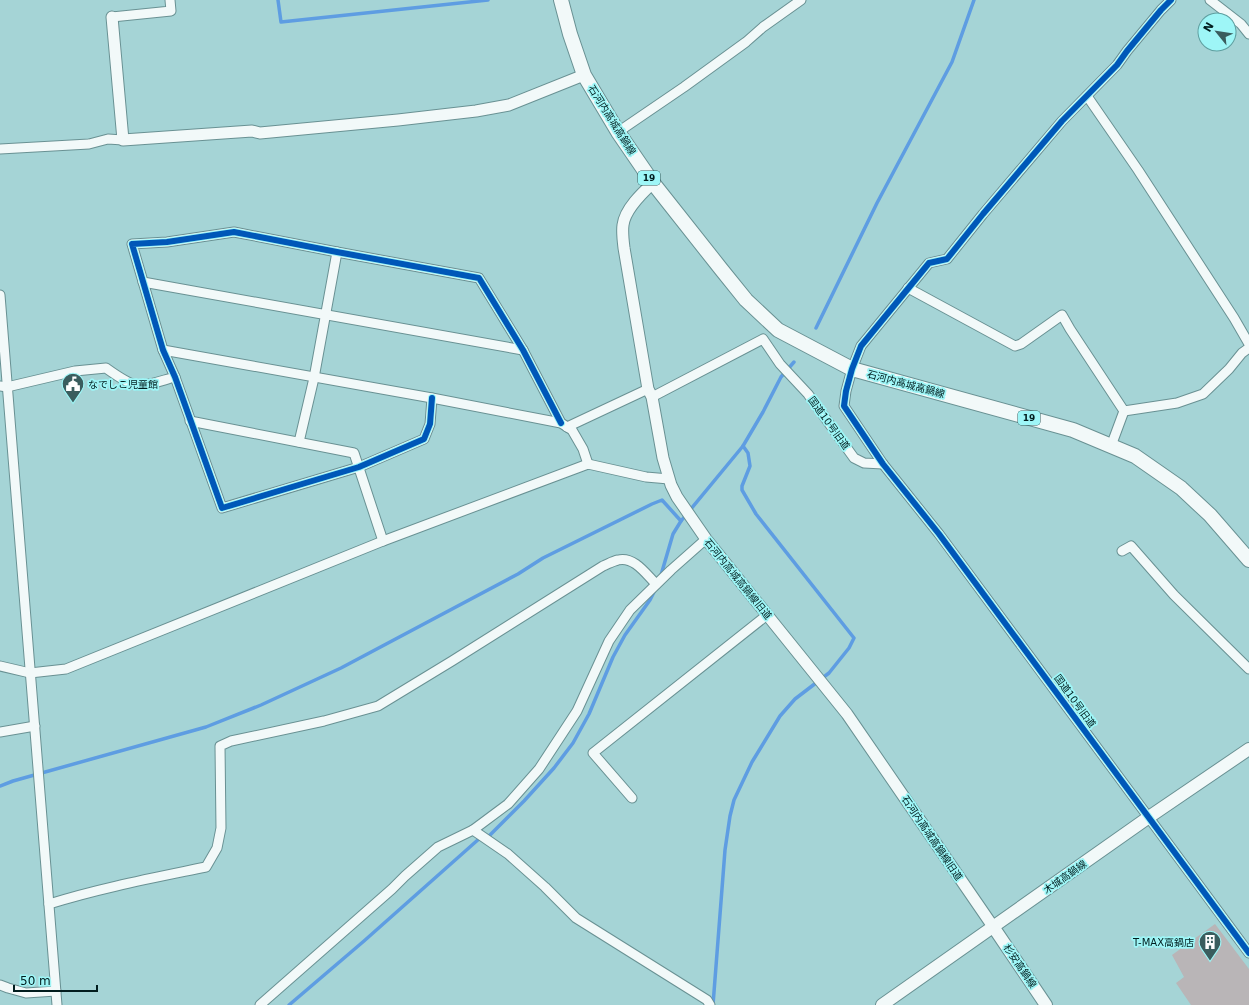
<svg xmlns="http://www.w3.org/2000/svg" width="1249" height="1005" viewBox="0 0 1249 1005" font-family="'DejaVu Sans','Noto Sans JP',sans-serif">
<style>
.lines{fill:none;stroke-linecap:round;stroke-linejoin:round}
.stream{stroke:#5e9de2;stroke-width:3.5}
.building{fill:#b9b5b7}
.minor-casing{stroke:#699193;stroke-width:11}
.tertiary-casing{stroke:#699193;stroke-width:13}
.secondary-casing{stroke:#699193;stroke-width:14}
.primary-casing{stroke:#699193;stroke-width:16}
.minor{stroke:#f2f9f9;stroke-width:9}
.tertiary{stroke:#f2f9f9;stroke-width:11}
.secondary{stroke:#f2f9f9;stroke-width:12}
.primary{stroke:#f2f9f9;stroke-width:14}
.cycleway-casing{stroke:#9ef6f7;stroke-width:8}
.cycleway{stroke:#0057b8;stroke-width:6}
.labels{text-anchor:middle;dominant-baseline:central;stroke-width:3.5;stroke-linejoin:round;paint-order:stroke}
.shield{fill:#9ef6f7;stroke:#305e5f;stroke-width:1}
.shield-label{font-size:9px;font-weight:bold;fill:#011d1e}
.street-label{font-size:10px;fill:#011d1e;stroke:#9ef6f7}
.poi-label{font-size:10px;fill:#011d1e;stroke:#9ef6f7;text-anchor:start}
</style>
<rect width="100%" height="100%" fill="#a5d4d6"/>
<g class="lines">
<!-- stream -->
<g class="stream">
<path d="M278,0L281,22L488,0"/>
<path d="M816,328L877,203L952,62L974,0"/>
<path d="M661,575L673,534L681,521L743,446L763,412L781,377L794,362"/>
<path d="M0,786L13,781L206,727L261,705L341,668L518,574L543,558L652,504L662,500L681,521"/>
<path d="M289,1005L364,941L480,838L489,836L524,801L554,768L573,743L589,714L613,657L625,635L650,600L654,592"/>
<path d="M713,1005L725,850L730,816L734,800L752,762L780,716L795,699L829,673L849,648L854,638L756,514L742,490V486L750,466L748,453L743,446"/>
</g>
</g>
<!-- building -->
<path class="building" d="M1215,924L1249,969V1005H1191L1176,983L1184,977L1172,955Z"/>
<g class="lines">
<!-- minor casing -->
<g class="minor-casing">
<g id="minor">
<path d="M1171,0L1161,10L1127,51L1117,65L1062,121L983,214L947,259L929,263L861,346L852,369L846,391L844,406L883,464L939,534L1249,953"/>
<path d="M1210,0L1241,24L1249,34"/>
<path d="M112,17L171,11L170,0"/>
<path d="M1087,96L1138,170L1234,318L1249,344"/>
<path d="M618,132L684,87L746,42L763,27L801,0"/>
<path d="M0,149L89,144L108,139L123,140"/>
<path d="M143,282L523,350"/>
<path d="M908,288L1015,346L1021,344L1062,315L1070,329L1124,411"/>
<path d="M0,295L57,1005"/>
<path d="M163,350L432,398L561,423L572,430L583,449L588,464"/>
<path d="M0,386L7,387L75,371L106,368C113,373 128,384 137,385C149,386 163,380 175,377"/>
<path d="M652,397L763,339L780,364L808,394L854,458L864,463L883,464"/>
<path d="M432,398L430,424L424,439L359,467L222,508L175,377L163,350L132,244L167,242L234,232L337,252L479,278L523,350L561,423"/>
<path d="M1124,411L1177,403L1203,394L1229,369L1242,353L1249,348"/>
<path d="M190,421L354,453L383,541"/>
<path d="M567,427L648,389"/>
<path d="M299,442L314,378L337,252"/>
<path d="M1111,446L1124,411"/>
<path d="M1122,551L1131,546L1174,595L1249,669"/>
<path d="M0,666L30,673L66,669L383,541L588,464L646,477L669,479"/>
<path d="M0,732L35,726"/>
<path d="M632,798L593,753L767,615"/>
<path d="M473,830L508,854L545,887L576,918L707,1000L710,1005"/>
<path d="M49,904C100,888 153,878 206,867L217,848L221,828L220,746L231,741L324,721L378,706L452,661L603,566C608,564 613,561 618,560C634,556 646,574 656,584"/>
<path d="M0,985L8,988L26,993L56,991"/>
<path d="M260,1005L392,889L405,876L438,847L473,830L508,804L539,769L577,711L609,641L630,610L671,570L706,539"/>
</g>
</g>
<!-- tertiary casing -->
<g class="tertiary-casing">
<g id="tertiary">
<path d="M112,17L123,140L252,131L260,133L398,120L476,111L509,105L584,75"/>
<path d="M653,183C642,193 625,209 623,225C622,232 623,240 624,248L648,389L652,397L663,458L671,485L677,497L706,539L847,714L994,928"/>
</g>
</g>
<!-- secondary casing -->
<g class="secondary-casing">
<g id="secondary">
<path d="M994,928L1046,1005"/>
<path d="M882,1005L1149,817L1249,749"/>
</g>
</g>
<!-- primary casing -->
<g class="primary-casing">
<path id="primary" d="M561,0L570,34L584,75L618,132L653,183L721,269L746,300L778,330L852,369L1073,430L1135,456L1181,488L1210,515L1249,560"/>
</g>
<!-- minor -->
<use href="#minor" class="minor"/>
<!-- tertiary -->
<use href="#tertiary" class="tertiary"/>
<!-- secondary -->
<use href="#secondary" class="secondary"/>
<!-- primary -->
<use href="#primary" class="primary"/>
<!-- cycleway casing -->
<g class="cycleway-casing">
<g id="cycleway">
<path d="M1171,0L1161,10L1127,51L1117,65L1062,121L983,214L947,259L929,263L861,346L852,369L846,391L844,406L883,464L939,534L1249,953"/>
<path d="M432,398L430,424L424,439L359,467L222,508L175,377L163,350L132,244L167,242L234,232L337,252L479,278L523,350L561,423"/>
</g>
</g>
<!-- cycleway -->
<use href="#cycleway" class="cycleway"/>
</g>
<!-- icons -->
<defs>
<g id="civic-pin" transform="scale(1.15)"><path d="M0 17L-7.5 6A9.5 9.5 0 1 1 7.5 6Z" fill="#3a5d5e" stroke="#9ef6f7"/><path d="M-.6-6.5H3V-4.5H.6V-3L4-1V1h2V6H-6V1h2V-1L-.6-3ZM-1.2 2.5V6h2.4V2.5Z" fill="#fff"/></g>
<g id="building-pin" transform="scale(1.15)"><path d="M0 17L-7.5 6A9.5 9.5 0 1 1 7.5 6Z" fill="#3a5d5e" stroke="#9ef6f7"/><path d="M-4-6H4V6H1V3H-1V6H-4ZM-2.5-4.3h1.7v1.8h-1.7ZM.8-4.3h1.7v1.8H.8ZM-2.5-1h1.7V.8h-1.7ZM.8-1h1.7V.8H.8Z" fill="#fff"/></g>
</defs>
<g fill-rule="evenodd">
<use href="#civic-pin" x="73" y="384"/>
<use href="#building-pin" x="1210" y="942"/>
</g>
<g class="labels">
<!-- shield labels -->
<g class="shield">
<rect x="638" y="171" width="22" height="14" rx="3"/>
<rect x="1018" y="411" width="22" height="14" rx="3"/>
</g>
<g class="shield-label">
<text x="649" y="178">19</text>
<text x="1029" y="418">19</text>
</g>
<!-- street labels -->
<g class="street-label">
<text transform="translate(612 120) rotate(58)">石河内高城高鍋線</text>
<text transform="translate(906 384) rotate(15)">石河内高城高鍋線</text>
<text transform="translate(829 423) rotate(54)">国道10号旧道</text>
<text transform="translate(738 579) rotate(51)">石河内高城高鍋線旧道</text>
<text transform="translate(1075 701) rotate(54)">国道10号旧道</text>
<text transform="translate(932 838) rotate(56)">石河内高城高鍋線旧道</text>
<text transform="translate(1065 877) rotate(-35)">木城高鍋線</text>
<text transform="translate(1020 966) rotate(56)">杉安高鍋線</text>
</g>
<!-- poi labels -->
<g class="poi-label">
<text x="88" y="384">なでしこ児童館</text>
<text x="1194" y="942" text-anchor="end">T-MAX高鍋店</text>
</g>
</g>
<!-- north arrow -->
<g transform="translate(1217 32) rotate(300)"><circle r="19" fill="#9ef6f7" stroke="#5f9fa0"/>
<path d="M0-3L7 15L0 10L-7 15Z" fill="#3a5d5e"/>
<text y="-6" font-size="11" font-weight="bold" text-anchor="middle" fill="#011d1e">N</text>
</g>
<!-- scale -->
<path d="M14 985v6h83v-6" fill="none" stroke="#011d1e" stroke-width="2"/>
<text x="20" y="985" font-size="12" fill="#011d1e" stroke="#9ef6f7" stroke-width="3" paint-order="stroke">50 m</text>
</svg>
